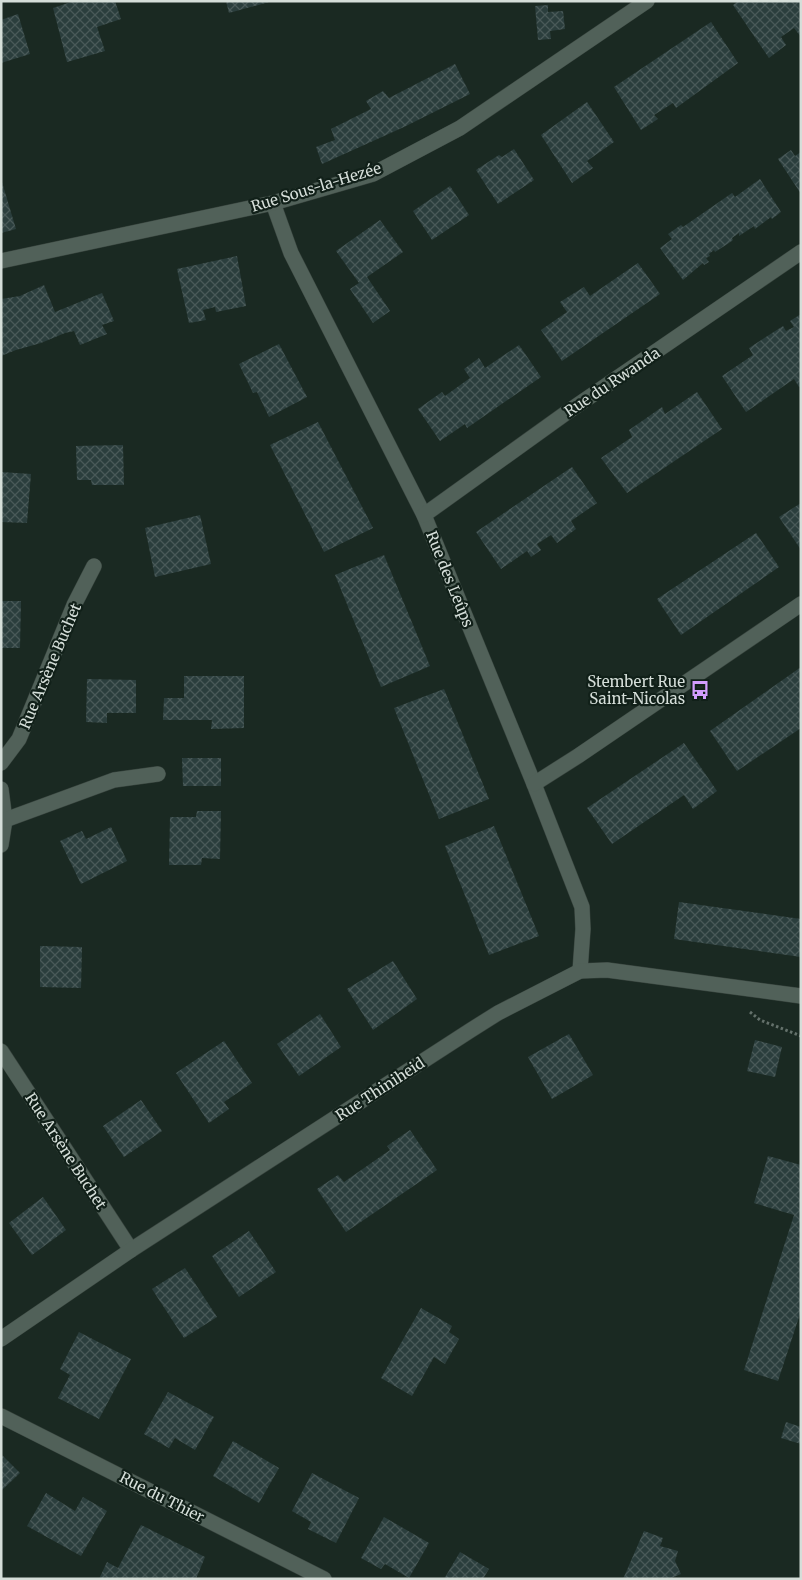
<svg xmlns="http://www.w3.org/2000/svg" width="802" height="1580" viewBox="0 0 802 1580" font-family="Merriweather,serif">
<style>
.building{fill:url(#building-cross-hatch)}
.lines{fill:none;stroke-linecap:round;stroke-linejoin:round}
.minor-casing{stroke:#37433d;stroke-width:16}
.path{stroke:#64716b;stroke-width:3;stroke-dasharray:2.5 2.5;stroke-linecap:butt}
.minor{stroke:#516159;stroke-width:15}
.labels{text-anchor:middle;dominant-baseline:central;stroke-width:4.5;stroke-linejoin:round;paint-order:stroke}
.street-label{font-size:15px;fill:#d5ded9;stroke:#112019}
.poi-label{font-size:15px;fill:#d5ded9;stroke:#112019;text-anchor:end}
</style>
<defs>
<pattern id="building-cross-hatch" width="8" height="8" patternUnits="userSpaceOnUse" patternTransform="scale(1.25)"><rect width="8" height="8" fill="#2b3e3d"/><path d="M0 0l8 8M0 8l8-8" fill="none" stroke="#495958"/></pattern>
</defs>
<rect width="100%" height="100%" fill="#1a2922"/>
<!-- building -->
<g class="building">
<path d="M74,1H115L121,19L97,27L105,51L67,62L53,8Z"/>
<path d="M226,1H268L269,2L229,13Z"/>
<path d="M738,1H801V37L794,28L781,37L786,45L769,58L733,5Z"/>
<path d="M548,5V12L563,11L565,29L550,31L551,39L538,40L535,6Z"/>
<path d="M18,14L30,54L1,63V20Z"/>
<path d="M711,22L738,63L676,108L673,103L654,115L658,119L641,130L614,87Z"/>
<path d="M455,64L470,94L404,127L322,164L316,147L335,140L331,129L371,109L366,101L383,91L389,98Z"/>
<path d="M587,102L614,142L587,161L593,168L572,183L541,135Z"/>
<path d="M514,149L534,180L498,204L476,170L499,155L502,157Z"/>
<path d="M791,150L795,156L801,152V194L778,159Z"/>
<path d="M1,179L16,229L1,233Z"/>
<path d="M760,179L781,212L772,219L771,217L755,229L754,226L739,236V233L732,238L733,240L729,243L715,252L714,250L709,254L710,256L706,258L709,262L704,265L703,263L683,280L660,248L672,239L668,234L681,225L683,227L732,193L735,197Z"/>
<path d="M450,186L469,215L432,240L413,211Z"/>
<path d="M380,220L403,252L367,277L390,311L373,323L350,289L359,283L336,251Z"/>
<path d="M237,256L246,306L216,312L215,307L203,310L206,320L189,323L177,269Z"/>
<path d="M638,263L660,294L562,361L541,330L567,312L560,302L584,287L590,296Z"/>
<path d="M44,285L55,312L102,293L114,321L102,325L107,334L80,345L74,331L65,333L41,343L16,350L1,356V299L20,296Z"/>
<path d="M801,314V386L799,387L794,379L746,412L722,376L753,355L749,348L783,326L786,331L794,327L790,321Z"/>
<path d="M279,344L307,397L269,417L257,392L253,393L239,364Z"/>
<path d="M519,345L541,377L467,428L465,424L440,441L418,409L442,392L445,396L470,378L464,369L479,358L485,368Z"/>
<path d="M697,392L722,429L627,493L601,458L632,437L629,430L645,419L662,407L665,414Z"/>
<path d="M318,422L373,528L324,552L270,445Z"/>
<path d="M123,445L124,485H92L91,480H77L76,446Z"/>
<path d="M572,467L597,503L571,521L576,529L557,543L551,535L537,544L541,550L531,557L527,551L501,569L476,532Z"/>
<path d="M1,472L31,474L27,523L1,522Z"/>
<path d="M801,503V550L779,517Z"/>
<path d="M200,515L211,564L155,577L145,528Z"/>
<path d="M756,533L779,567L681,635L657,599Z"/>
<path d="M384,555L430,666L381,687L335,575Z"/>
<path d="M1,601H21L20,648H1Z"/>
<path d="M801,667V728L737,771L710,731Z"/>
<path d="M184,676H244V728L211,729L212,720H163L164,698H184Z"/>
<path d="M87,679L136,680V713H107V723L86,722Z"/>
<path d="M444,689L489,799L439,819L394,708Z"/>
<path d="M684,743L717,791L693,809L684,795L612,844L587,808Z"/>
<path d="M182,758H221V786H183Z"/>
<path d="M197,811H221L220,859L202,858L201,865H169L170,817H196Z"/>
<path d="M494,826L539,936L489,955L445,846Z"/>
<path d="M111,827L127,861L81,884L60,841L82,831L86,839Z"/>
<path d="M679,902L801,919V957L674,939Z"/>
<path d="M40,946L82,947L81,988L40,987Z"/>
<path d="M393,961L417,999L373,1030L347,989Z"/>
<path d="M320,1014L341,1047L299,1076L277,1044Z"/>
<path d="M569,1034L593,1075L552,1099L528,1057Z"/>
<path d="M755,1040L782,1047L775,1077L747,1071Z"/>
<path d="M224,1041L252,1083L224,1102L229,1109L209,1123L176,1073Z"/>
<path d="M141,1100L162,1131L124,1157L103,1126Z"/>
<path d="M410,1130L437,1170L346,1232L317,1189L338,1175L344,1182L390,1150L387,1146Z"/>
<path d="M768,1156L801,1165V1311L778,1381L744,1370L794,1215L754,1203Z"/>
<path d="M43,1197L66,1230L32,1255L9,1223Z"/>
<path d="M249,1231L276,1272L239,1297L212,1256Z"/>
<path d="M185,1268L217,1317L184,1338L152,1289Z"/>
<path d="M421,1308L452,1326L449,1332L459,1339L445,1364L434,1357L412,1396L381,1378Z"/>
<path d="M79,1332L131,1359L99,1419L58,1398L70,1375L60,1369Z"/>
<path d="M168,1392L214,1417L195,1450L175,1438L169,1448L144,1434Z"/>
<path d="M786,1422L801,1427V1444L781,1438Z"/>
<path d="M233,1441L279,1468L259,1503L213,1476Z"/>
<path d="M1,1454L20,1473L1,1491Z"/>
<path d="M312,1473L359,1498L336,1543L308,1529L311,1522L292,1511Z"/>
<path d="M46,1493L75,1511L83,1497L107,1511L81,1556L27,1526Z"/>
<path d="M384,1517L429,1543L409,1578L385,1564L381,1569L361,1558Z"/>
<path d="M141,1525L205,1557L196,1579H99L107,1562L118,1568Z"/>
<path d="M644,1531L663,1538L660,1546L678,1551L675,1561L681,1574L669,1579H623Z"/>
<path d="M460,1552L489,1569L483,1579H444Z"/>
</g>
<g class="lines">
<!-- minor casing -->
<g class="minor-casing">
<g id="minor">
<path d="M273,203L291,253L424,515L534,784L582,907L583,929L580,971"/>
<path d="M1,261L273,203L373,174L460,128L647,1"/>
<path d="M424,515L566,413L801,252"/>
<path d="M1,763L19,739L74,605L94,566"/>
<path d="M534,784L578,756L801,604"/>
<path d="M1,789L5,820L1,845"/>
<path d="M5,820L114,780L158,774"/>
<path d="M1,1051L131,1250"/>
<path d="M1,1339L131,1250L471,1030L498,1013L580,971L607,970L801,996"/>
<path d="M1,1416L324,1579"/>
</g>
</g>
<!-- path -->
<path class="path" d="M750,1012L760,1020L801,1036"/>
<!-- minor -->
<use href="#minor" class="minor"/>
</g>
<!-- icons -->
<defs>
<g id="bus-bare" transform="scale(1.5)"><path d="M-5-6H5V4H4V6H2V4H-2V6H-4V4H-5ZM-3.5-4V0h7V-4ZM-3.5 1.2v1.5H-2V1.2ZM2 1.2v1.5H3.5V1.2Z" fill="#d29dfd" stroke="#112019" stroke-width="2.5" paint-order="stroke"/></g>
</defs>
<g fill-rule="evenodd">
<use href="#bus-bare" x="700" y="690"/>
</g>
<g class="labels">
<!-- street labels -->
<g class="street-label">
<text transform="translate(316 187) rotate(-17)">Rue Sous-la-Hezée</text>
<text transform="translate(612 382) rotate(-34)">Rue du Rwanda</text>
<text transform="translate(450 579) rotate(68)">Rue des Leûps</text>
<text transform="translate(50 666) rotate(-67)">Rue Arsène Buchet</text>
<text transform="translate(380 1089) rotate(-33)">Rue Thiniheid</text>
<text transform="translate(66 1151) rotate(57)">Rue Arsène Buchet</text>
<text transform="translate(162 1497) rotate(27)">Rue du Thier</text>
</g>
<!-- poi labels -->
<g class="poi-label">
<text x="685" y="681">Stembert Rue<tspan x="685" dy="17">Saint-Nicolas</tspan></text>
</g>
</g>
<!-- border -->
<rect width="802" height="1580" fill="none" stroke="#d5ded9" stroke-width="5"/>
</svg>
